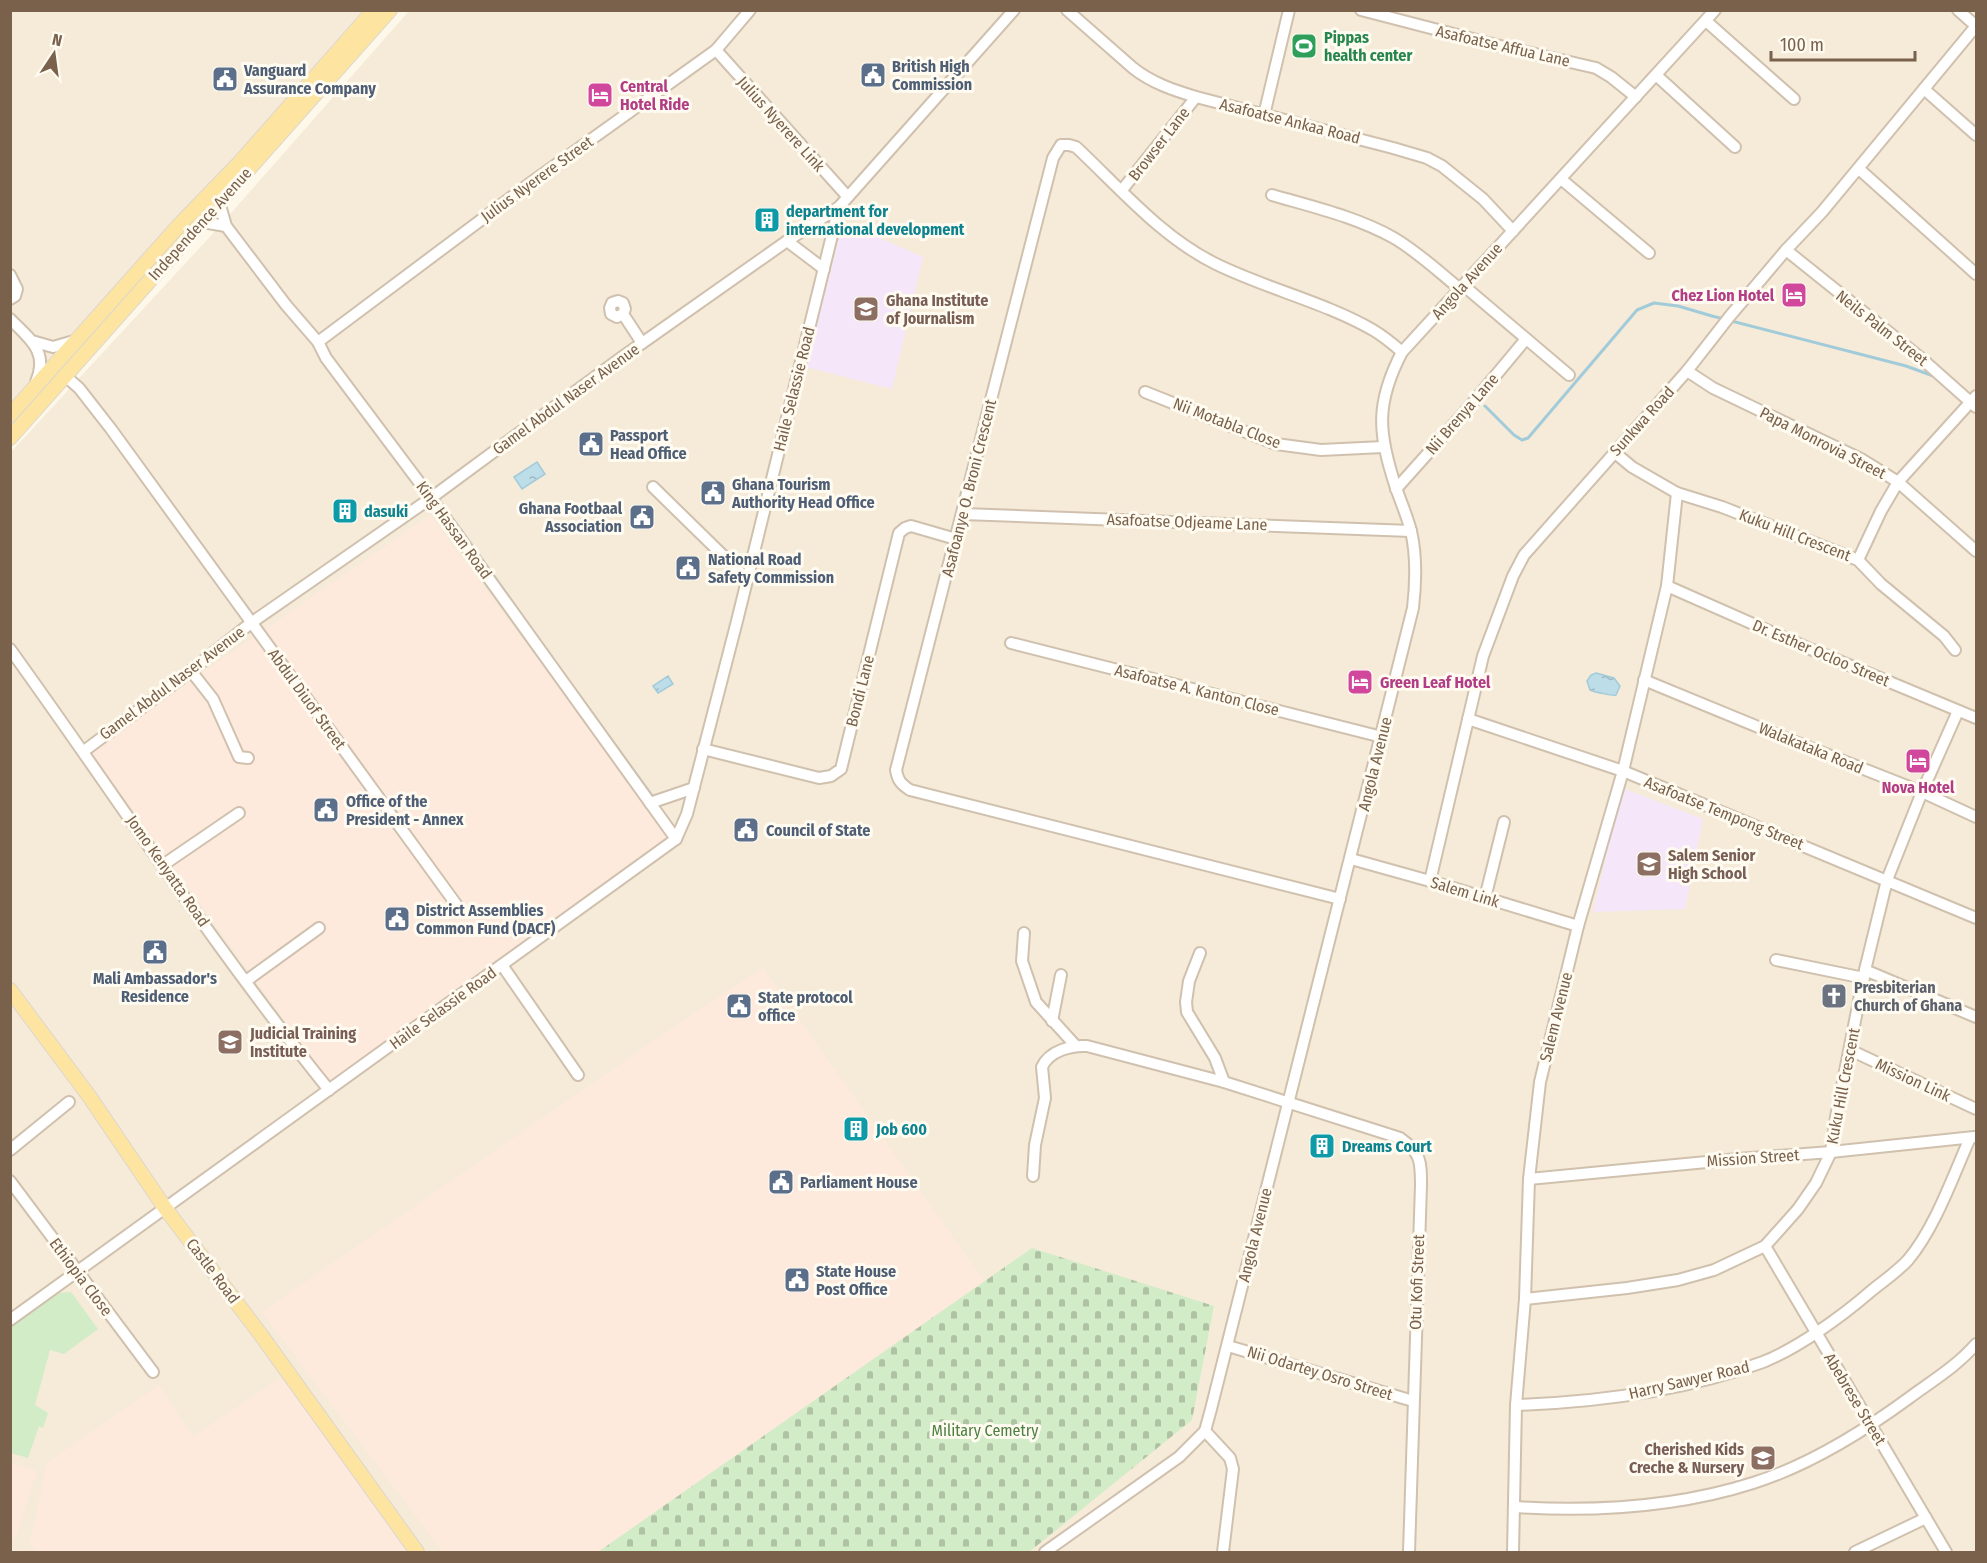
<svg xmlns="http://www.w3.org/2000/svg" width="1987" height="1563" viewBox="0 0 1987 1563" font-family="'Fira Sans Condensed',sans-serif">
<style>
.residential{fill:#f5ebd8}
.commercial{fill:#fdeadd}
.education{fill:#f5e6fa}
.cemetery{fill:url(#cemetery-stones)}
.pitch{fill:#d2ecc7}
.water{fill:url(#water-ripples);stroke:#a2cbda;stroke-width:1.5}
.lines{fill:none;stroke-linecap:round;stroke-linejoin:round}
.stream{stroke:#a2cbda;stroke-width:3}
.minor-casing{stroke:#d0c1ae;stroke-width:14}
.major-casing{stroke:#dcd6d0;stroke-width:16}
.minor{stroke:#fff;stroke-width:10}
.major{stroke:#fde5a1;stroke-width:14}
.labels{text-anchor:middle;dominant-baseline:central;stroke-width:6;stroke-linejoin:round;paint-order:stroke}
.leisure-label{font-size:16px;font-weight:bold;fill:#27864d;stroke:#fffbf1;text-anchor:start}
.street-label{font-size:16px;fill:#79614b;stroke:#fffbf1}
.service-label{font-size:16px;font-weight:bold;fill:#4e5e75;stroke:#fffbf1;text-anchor:start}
.hotel-label{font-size:16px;font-weight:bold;fill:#b23c85;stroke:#fffbf1;text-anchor:start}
.culture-label{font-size:16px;font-weight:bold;fill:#0d838f;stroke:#fffbf1;text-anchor:start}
.education-label{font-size:16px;font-weight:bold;fill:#785e54;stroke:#fffbf1;text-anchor:start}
.worship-label{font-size:16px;font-weight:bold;fill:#5b616d;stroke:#fffbf1;text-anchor:start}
.park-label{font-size:16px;fill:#4d8042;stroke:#fffbf1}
</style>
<defs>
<pattern id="cemetery-stones" width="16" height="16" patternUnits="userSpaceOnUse" patternTransform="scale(1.5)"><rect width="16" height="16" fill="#d2ecc7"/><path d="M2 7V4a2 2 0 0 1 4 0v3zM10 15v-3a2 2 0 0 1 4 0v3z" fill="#afc3a4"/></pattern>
<pattern id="water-ripples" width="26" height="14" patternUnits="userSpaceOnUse" patternTransform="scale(1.5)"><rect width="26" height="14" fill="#bddde8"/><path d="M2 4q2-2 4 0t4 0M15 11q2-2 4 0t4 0" fill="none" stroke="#9eb7be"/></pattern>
</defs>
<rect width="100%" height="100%" fill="#fdf8ea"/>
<!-- residential -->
<g class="residential">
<path d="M11,11H367L11,406Z"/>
<path d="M409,11H1976V1552H11V452L217,229Z"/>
</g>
<!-- commercial -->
<g class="commercial">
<path d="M430,515L670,836L330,1083L90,751Z"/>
<path d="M763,968L984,1281L598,1552H443L262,1312L684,1020Z"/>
<path d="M283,1376L413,1552H36L30,1543L47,1463L159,1385L193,1437Z"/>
<path d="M11,1463L37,1471L17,1534L11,1544Z"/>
</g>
<!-- education -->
<g class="education">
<path d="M843,222L923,257L892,389L806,367Z"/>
<path d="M1622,788L1703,819L1685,909L1593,912Z"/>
</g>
<!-- cemetery -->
<path class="cemetery" d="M1032,1248L1214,1306L1192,1420L1029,1552H598Z"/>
<!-- pitch -->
<path class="pitch" d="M71,1292L98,1329L64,1354L50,1350L35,1405L48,1413L43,1428L39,1426L28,1458L11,1453V1328L57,1293Z"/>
<!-- water -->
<g class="water">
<path d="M537,462L545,474L522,489L514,477Z"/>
<path d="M1596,673L1614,678L1620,686L1616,695C1613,696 1594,692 1590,690L1587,681L1591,675Z"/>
<path d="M668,676L673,684L658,693L653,686Z"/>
</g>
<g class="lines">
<!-- stream -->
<g class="stream">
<path d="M1485,406L1514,435L1522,440L1528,438L1637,310L1654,303L1678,306L1712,316L1906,366L1936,377"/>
<path d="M460,529L563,673"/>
<path d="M576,691L652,796"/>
</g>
<!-- minor casing -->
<g class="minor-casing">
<g id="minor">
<path d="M1067,10L1133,68C1152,83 1173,90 1196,97L1393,148L1427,158L1442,166L1483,199L1513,231"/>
<path d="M1361,10L1496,45L1596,68L1611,77L1636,97"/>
<path d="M1958,10L1976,26"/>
<path d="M1706,21L1794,99"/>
<path d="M716,50L847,196"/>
<path d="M1656,75L1735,147"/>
<path d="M1924,89L1976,135"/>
<path d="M1264,115L1289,10"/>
<path d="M1859,169L1976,274"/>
<path d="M1561,179L1649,253"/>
<path d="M1122,190L1196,97"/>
<path d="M1272,195C1313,207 1357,217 1394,238C1418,252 1439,272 1460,289"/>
<path d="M219,202L226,226L286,305L318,342L326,358L431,498L676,839"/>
<path d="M202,222L226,226"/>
<path d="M787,241L824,269"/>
<path d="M1786,250L1922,359L1976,407"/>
<path d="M10,275L17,289L15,296L10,299"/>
<path d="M1464,286L1569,375"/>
<path d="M623,314L617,317L611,314L610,308L612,303L618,301L623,303L625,309L623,314L642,343"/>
<path d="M10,319C30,339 49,352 36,382"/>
<path d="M32,341L53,347L74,341"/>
<path d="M318,342L529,184L716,50L750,10"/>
<path d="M1687,371L1713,388L1861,459L1898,482L1976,551"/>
<path d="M64,375L79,388L111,429L461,911"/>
<path d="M1145,392L1276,444L1321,450L1383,447"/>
<path d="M1614,452L1632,467L1677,493L1722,507L1858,560L1881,584L1944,636L1955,650"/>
<path d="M653,487L747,579"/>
<path d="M1396,489L1471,405L1526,339"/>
<path d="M963,514L1411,531"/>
<path d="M1858,560L1881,511L1898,482L1976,396"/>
<path d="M1667,586L1803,646L1976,718"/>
<path d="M1011,643L1382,737"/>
<path d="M10,649C116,796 215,949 329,1090"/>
<path d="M191,671L213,699L239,757L248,758"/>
<path d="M1644,680L1780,736L1922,792L1976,817"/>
<path d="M1468,719L1623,771L1976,918"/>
<path d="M703,749L819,778L831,776L841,769L899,533L905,528L911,526L956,539"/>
<path d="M84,751L179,680L251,623L431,498L621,358L787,241L839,207L1014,10"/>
<path d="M650,803L694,788"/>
<path d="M1351,859L1430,881L1578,926"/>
<path d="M163,865L239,813"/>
<path d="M1430,881L1483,656L1513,576L1524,555L1687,371L1730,316L1786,250L1822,212L1976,26"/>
<path d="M1485,898L1504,822"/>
<path d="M1340,899L910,790C901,784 898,781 896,770L1053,158L1061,145H1069L1076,147C1120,188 1161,237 1216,264C1267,289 1324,302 1373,330C1383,336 1393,344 1402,352"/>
<path d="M1024,933L1022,961L1036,1002L1075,1045"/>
<path d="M1200,953L1189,981L1186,1002L1187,1012L1215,1058L1224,1082"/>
<path d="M1776,960L1864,978"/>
<path d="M502,965L578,1075"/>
<path d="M1865,970L1976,1017"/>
<path d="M246,981L319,928"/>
<path d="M1052,1021L1061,975"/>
<path d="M1850,1050L1976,1109"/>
<path d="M10,1150L69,1102"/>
<path d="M1033,1176L1035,1145L1045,1098L1042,1067C1049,1051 1071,1045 1087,1046L1224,1082L1400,1138C1421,1153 1421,1161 1421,1185L1409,1552"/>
<path d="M1529,1179L1738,1159L1831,1152L1974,1137"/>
<path d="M10,1181L153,1372"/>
<path d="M1765,1246L1946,1552"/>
<path d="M1525,1299L1627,1288L1678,1280L1714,1270L1765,1246L1798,1209L1816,1183L1831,1152L1836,1117L1865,970L1887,880L1922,792L1958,711"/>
<path d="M10,1320L676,839L687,814L737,621L839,207"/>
<path d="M1228,1346L1413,1401"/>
<path d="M1516,1405C1599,1402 1685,1391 1763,1362C1798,1348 1841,1317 1870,1292C1882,1282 1897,1272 1908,1260C1935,1228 1953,1176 1970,1138"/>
<path d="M1205,1431L1230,1458L1233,1469L1223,1552"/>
<path d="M1514,1507C1593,1512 1678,1507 1753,1483C1807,1466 1864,1431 1909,1398C1932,1381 1957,1366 1976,1344"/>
<path d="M1045,1552L1179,1457L1205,1431L1211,1409L1413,608C1416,582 1417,557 1411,531C1407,516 1401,502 1396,488C1378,433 1375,404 1402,352L1715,10"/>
<path d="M1513,1552L1516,1405L1525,1299L1529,1179L1540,1082L1578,926L1623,771L1667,586L1677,493"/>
<path d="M1855,1552L1926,1518"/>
</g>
</g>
<!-- major casing -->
<g class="major-casing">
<g id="major">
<path d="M10,415L180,224L241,161L374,10"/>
<path d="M10,438L390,10"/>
<path d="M10,990L89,1096L165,1208L261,1335L417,1552"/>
</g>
</g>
<!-- minor -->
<use href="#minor" class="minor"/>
<!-- major -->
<use href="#major" class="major"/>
</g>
<!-- icons -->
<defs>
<g id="stadium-square" transform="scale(1.35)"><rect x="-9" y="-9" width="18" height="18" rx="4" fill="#2e9e5b" stroke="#fffbf1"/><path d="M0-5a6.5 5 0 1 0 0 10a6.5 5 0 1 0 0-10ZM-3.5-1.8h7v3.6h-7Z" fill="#fff"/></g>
<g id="civic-square" transform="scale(1.35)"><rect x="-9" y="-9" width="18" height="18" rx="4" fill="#5c6f8a" stroke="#fffbf1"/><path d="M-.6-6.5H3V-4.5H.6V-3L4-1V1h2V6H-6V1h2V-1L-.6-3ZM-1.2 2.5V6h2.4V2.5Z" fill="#fff"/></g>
<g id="hotel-square" transform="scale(1.35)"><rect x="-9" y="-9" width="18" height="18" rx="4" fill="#d1479c" stroke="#fffbf1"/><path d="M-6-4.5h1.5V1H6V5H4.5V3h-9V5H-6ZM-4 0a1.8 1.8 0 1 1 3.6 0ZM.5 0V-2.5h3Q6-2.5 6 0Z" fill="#fff"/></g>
<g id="building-square" transform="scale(1.35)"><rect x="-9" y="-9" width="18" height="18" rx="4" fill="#0f9aa8" stroke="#fffbf1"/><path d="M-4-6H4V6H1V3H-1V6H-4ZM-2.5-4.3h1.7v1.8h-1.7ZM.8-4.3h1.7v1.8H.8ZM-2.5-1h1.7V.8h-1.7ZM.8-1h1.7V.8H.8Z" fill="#fff"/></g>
<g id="school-square" transform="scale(1.35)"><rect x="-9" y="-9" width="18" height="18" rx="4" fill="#8d6e63" stroke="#fffbf1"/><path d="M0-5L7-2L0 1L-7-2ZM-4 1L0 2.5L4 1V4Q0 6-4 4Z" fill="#fff"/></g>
<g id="church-square" transform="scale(1.35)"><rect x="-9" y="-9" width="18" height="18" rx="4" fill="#6b7280" stroke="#fffbf1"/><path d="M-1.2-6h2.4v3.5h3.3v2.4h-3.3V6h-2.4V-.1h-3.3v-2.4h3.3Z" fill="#fff"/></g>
</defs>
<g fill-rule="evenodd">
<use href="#stadium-square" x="1304" y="46"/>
<use href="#civic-square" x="873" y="75"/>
<use href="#civic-square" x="225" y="79"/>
<use href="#hotel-square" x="600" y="95"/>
<use href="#building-square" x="767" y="220"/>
<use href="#hotel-square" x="1794" y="295"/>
<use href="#school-square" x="866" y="309"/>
<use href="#civic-square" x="591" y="444"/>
<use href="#civic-square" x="713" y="493"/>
<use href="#building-square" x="345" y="511"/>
<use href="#civic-square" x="642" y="517"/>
<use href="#civic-square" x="688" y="568"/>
<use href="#hotel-square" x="1360" y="682"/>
<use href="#hotel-square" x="1918" y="761"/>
<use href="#civic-square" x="326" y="810"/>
<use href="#civic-square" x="746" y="830"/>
<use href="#school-square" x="1649" y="864"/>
<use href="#civic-square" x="397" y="919"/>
<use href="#civic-square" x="155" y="952"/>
<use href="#church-square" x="1834" y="996"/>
<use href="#civic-square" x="739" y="1006"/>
<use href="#school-square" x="230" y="1042"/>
<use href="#building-square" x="856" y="1129"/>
<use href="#building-square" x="1322" y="1146"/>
<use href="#civic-square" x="781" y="1182"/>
<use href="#civic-square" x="797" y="1280"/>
<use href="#school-square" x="1763" y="1458"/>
</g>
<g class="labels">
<!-- leisure labels -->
<g class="leisure-label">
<text x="1324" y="37">Pippas<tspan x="1324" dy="18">health center</tspan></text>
</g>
<!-- street labels -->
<g class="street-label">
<text transform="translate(1503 46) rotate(13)">Asafoatse Affua Lane</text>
<text transform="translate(1290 121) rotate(14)">Asafoatse Ankaa Road</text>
<text transform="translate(781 124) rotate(48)">Julius Nyerere Link</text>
<text transform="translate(1159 144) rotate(-52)">Browser Lane</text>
<text transform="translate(537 179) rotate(-36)">Julius Nyerere Street</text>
<text transform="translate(200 224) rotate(-48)">Independence Avenue</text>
<text transform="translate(1467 281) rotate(-48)">Angola Avenue</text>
<text transform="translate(1882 328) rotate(38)">Neils Palm Street</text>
<text transform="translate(794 389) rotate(-76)">Haile Selassie Road</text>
<text transform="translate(566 399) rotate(-36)">Gamel Abdul Naser Avenue</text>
<text transform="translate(1462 414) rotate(-49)">Nii Brenya Lane</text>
<text transform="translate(1642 421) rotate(-48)">Sunkwa Road</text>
<text transform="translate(1227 423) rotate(21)">Nii Motabla Close</text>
<text transform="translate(1823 443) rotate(27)">Papa Monrovia Street</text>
<text transform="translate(969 488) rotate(-76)">Asafoanye O. Broni Crescent</text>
<text transform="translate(1187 522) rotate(2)">Asafoatse Odjeame Lane</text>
<text transform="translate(454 530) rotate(54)">King Hassan Road</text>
<text transform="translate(1795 535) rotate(21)">Kuku Hill Crescent</text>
<text transform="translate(1821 653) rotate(23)">Dr. Esther Ocloo Street</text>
<text transform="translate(172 683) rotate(-37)">Gamel Abdul Naser Avenue</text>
<text transform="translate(1197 690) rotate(14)">Asafoatse A. Kanton Close</text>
<text transform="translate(860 691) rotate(-76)">Bondi Lane</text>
<text transform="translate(307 699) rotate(54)">Abdul Diuof Street</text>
<text transform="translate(1811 748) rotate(22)">Walakataka Road</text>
<text transform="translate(1375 764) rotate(-76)">Angola Avenue</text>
<text transform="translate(1724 813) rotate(22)">Asafoatse Tempong Street</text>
<text transform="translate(168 871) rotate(55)">Jomo Kenyatta Road</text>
<text transform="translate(1465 892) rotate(17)">Salem Link</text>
<text transform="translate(443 1008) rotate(-36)">Haile Selassie Road</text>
<text transform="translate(1556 1017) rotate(-76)">Salem Avenue</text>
<text transform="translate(1913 1080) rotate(25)">Mission Link</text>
<text transform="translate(1843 1086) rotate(-79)">Kuku Hill Crescent</text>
<text transform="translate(1753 1158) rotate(-4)">Mission Street</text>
<text transform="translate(1255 1235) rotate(-76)">Angola Avenue</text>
<text transform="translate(213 1271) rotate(53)">Castle Road</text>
<text transform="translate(81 1277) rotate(53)">Ethiopia Close</text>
<text transform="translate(1417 1282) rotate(-88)">Otu Kofi Street</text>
<text transform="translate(1320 1373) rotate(17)">Nii Odartey Osro Street</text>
<text transform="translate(1689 1380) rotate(-13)">Harry Sawyer Road</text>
<text transform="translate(1855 1399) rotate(59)">Abebrese Street</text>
</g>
<!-- service labels -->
<g class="service-label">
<text x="892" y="66">British High<tspan x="892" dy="18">Commission</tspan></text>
<text x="244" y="70">Vanguard<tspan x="244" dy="18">Assurance Company</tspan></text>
<text x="610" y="435">Passport<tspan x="610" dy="18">Head Office</tspan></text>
<text x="732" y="484">Ghana Tourism<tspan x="732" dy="18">Authority Head Office</tspan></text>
<text x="622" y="508" text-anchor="end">Ghana Footbaal<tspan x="622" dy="18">Association</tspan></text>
<text x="708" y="559">National Road<tspan x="708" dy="18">Safety Commission</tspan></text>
<text x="346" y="801">Office of the<tspan x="346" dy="18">President - Annex</tspan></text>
<text x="766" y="830">Council of State</text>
<text x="416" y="910">District Assemblies<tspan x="416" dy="18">Common Fund (DACF)</tspan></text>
<text x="155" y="978" text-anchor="middle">Mali Ambassador's<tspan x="155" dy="18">Residence</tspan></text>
<text x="758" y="997">State protocol<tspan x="758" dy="18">office</tspan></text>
<text x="800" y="1182">Parliament House</text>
<text x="816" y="1271">State House<tspan x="816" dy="18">Post Office</tspan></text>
</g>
<!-- hotel labels -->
<g class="hotel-label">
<text x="620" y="86">Central<tspan x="620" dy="18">Hotel Ride</tspan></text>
<text x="1774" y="295" text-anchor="end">Chez Lion Hotel</text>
<text x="1380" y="682">Green Leaf Hotel</text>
<text x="1918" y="787" text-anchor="middle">Nova Hotel</text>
</g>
<!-- culture labels -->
<g class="culture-label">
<text x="786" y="211">department for<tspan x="786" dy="18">international development</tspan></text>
<text x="364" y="511">dasuki</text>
<text x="876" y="1129">Job 600</text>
<text x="1342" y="1146">Dreams Court</text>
</g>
<!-- education labels -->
<g class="education-label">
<text x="886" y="300">Ghana Institute<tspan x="886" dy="18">of Journalism</tspan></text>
<text x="1668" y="855">Salem Senior<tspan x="1668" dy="18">High School</tspan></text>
<text x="250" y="1033">Judicial Training<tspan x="250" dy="18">Institute</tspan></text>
<text x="1744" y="1449" text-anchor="end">Cherished Kids<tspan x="1744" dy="18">Creche &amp; Nursery</tspan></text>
</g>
<!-- worship labels -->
<g class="worship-label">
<text x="1854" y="987">Presbiterian<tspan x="1854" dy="18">Church of Ghana</tspan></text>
</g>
<!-- park labels -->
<g class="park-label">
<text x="985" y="1430">Military Cemetry</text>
</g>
</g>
<!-- border -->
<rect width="1987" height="1563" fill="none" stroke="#79614b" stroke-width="24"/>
<!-- north arrow -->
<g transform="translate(54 54) rotate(13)" stroke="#fffbf1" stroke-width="4.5" paint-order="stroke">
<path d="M0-4.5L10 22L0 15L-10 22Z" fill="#79614b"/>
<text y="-9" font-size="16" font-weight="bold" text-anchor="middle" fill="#79614b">N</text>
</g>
<!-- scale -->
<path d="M1771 51v9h144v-9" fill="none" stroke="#79614b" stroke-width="3"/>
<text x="1780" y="51" font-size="18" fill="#79614b" stroke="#fffbf1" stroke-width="4.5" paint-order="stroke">100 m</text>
</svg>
